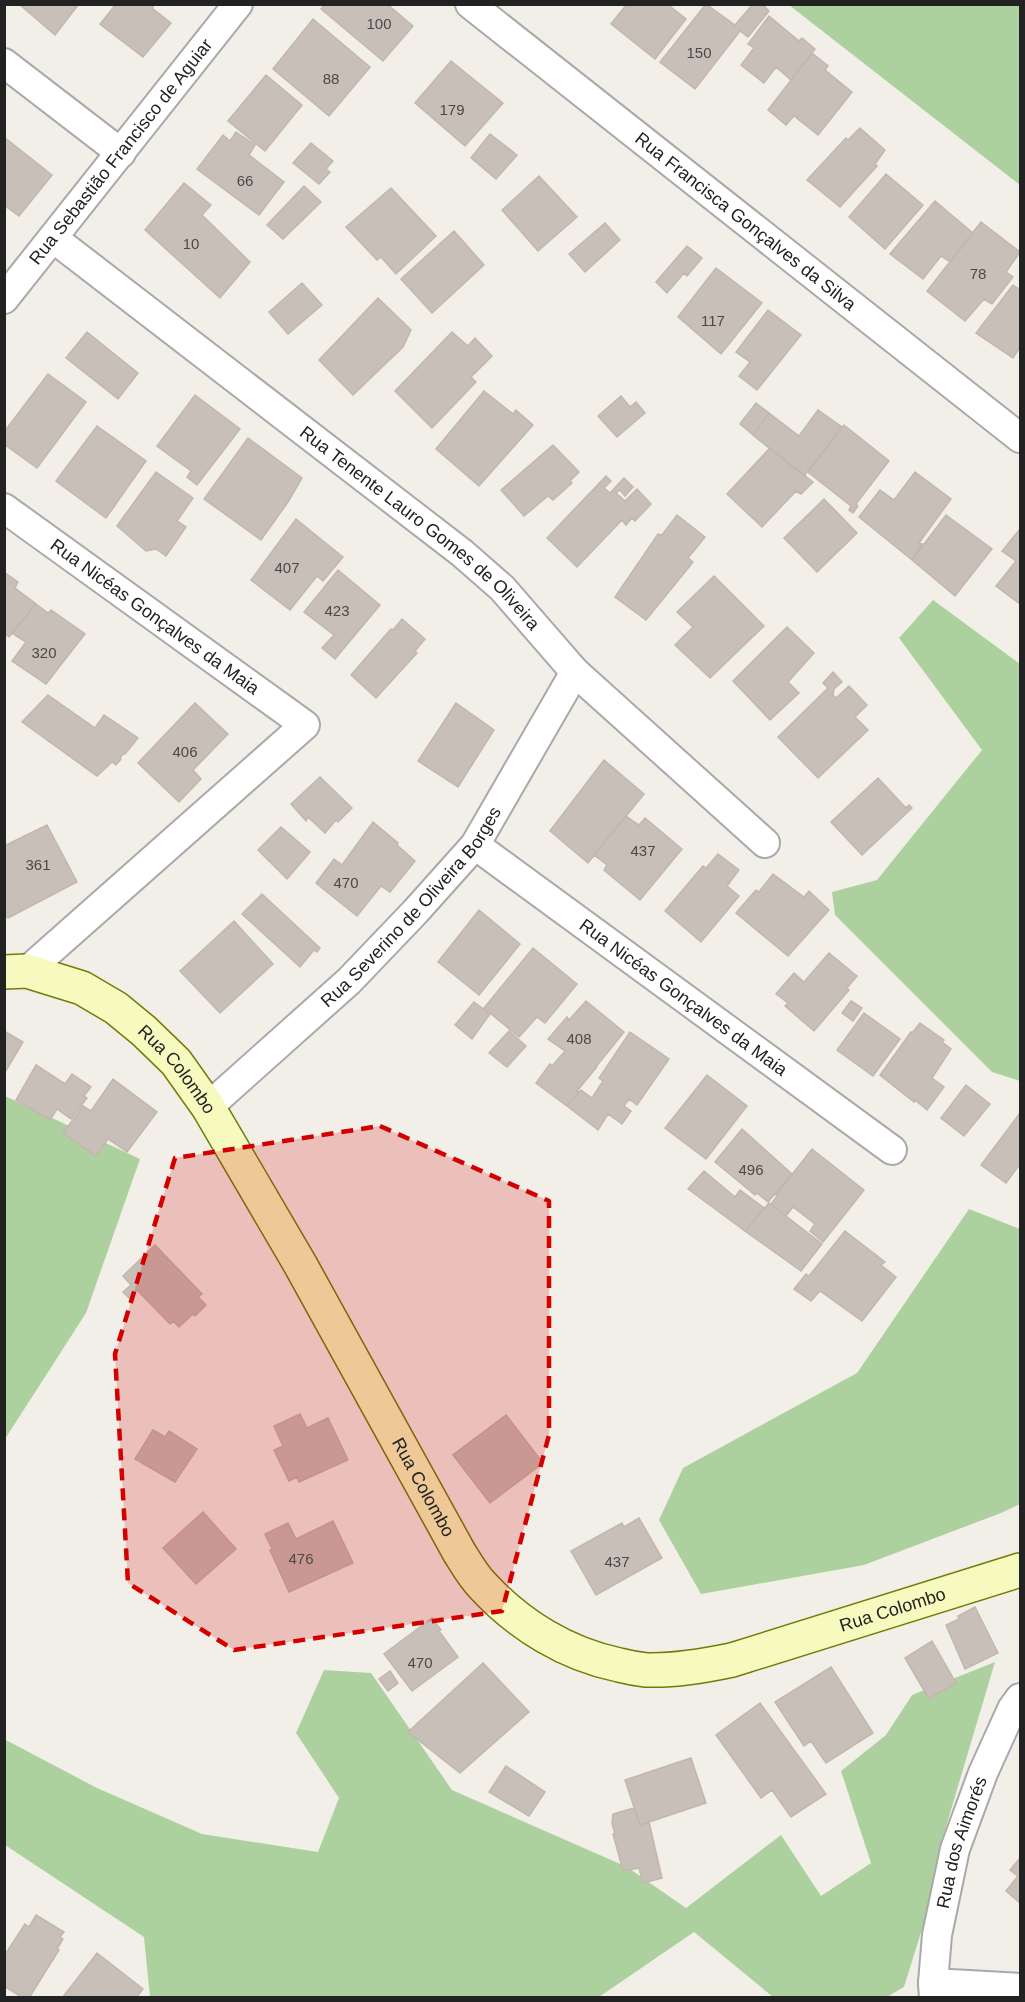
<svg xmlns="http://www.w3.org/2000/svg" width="1025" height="2002" font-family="Arial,sans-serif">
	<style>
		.forest { fill: #add19e }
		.building { fill: #c7bfb8; stroke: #c4b6ab; stroke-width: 1.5 }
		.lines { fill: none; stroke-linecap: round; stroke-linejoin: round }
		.street-casing { stroke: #a9a9a9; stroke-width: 32 }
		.secondary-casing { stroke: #707d05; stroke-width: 36 }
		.street { stroke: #fff; stroke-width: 28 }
		.secondary { stroke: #f7fabf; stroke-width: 33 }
		.marked { fill: #d40000; fill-opacity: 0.2; stroke: #d40000; stroke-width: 4.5; stroke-dasharray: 12 8; stroke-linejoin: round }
		.labels { text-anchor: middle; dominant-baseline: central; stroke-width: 5; stroke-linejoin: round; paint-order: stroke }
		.number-label { font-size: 15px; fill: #4b4948 }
		.street-label { font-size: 18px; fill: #222; stroke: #fff }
	</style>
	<rect width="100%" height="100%" fill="#f2efe9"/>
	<path class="forest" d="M789,5H1020V185Z
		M933,600L1020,664V1081L992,1072L835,915L832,892L877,880L982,750L899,638Z
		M5,1096L140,1159L86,1313L5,1439Z
		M969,1209L1020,1229V1504L1001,1513L864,1565L701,1594L659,1520L683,1468L857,1373Z
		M995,1662L942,1840L932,1897L904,1987L887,1997H773L694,1932L599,1997H150L144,1937L5,1845L4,1739L97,1788L202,1834L318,1852L339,1798L296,1733L324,1670L371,1673L452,1790L627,1867L686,1908L781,1835L821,1896L871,1863L841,1771L886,1735L912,1695Z"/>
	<path class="building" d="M19,4H79L55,35Z
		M116,4H155L152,8L171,23L143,57L100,24Z
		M325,4H387L413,26L383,61L321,9Z
		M627,4H667L686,19L655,59L611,24Z
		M706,4L735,25L753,4H762L769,11L748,37L740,31L695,89L660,62Z
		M769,16L799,41L802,38L815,49L791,80L776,67L764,83L741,65L754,48L748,44Z
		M313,19L370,67L329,116L273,69Z
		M812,53L828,66L825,70L852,92L818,135L794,116L786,125L768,110Z
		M451,61L503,103L465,146L415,103Z
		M266,75L302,105L265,151L228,121Z
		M860,128L885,150L875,164L877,166L840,207L807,180L846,138L848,140Z
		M236,132L255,145L249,155L284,182L259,215L197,169L223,135L230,141Z
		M490,134L517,155L496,179L471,158Z
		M4,137L52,175L19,216L4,205Z
		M311,143L333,161L326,169L330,172L319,184L293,163Z
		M886,174L923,205L885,249L849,217Z
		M539,176L577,217L538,251L502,210Z
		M184,183L211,205L202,215L250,262L220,298L145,230Z
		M304,186L321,202L283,239L267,225Z
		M391,188L436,236L396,274L381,257L377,260L346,227Z
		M935,201L973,233L950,262L941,256L923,279L890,254Z
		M981,222L1020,252L1006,272L1013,277L992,304L984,299L965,321L927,291Z
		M605,223L620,240L585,272L569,254Z
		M454,231L484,265L432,313L401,279Z
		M687,246L702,258L687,276L684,273L667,293L656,282Z
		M716,268L762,303L721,354L678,317Z
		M302,283L322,305L288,334L269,312Z
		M1013,285L1020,290V347L1013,358L976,333Z
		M378,298L411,330L403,347L353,395L319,360Z
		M768,310L801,335L757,390L739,376L750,362L736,352Z
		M87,332L138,373L118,399L66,358Z
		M452,332L468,346L475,338L492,356L471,377L476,382L432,428L395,391Z
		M48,374L86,402L37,468L4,444V432Z
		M484,391L513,414L516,410L533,425L479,486L436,449Z
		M195,395L240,429L197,485L187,477L191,471L157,446Z
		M621,396L630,407L636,402L645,413L617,437L598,416Z
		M756,403L769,413L753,435L740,424Z
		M818,410L842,427L804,476L753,435L769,413L799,436Z
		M844,425L889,461L856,504L858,506L853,513L849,510L851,506L808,472Z
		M97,426L146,461L106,518L56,481Z
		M248,438L302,478L288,502L261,540L204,499Z
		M553,445L579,472L570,481L572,483L553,500L548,496L524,516L501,490Z
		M770,448L813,482L801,494L796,491L762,527L727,494Z
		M156,472L193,498L177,521L186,527L166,556L156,549L146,551L117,526Z
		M915,472L951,499L919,543L922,544L912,560L859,517L880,490L894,500Z
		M606,476L611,481L604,488L610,493L624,478L633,487L625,496L620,490L616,493L625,501L637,489L651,504L635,521L632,518L626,525L622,520L577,567L547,538Z
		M824,499L857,533L817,572L784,538Z
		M677,515L705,537L688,558L693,562L646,620L615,597L658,534L662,535Z
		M946,515L992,549L955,596L912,560Z
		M296,519L343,557L323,581L317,576L290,610L251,580Z
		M1020,529V604L996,586L1016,561L1002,551Z
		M338,570L380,605L335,659L322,648L334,635L304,612Z
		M4,572L18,582L15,588L36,604L9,637L4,633Z
		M714,576L764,626L710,678L675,645L693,627L677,612Z
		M36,604L48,613L51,610L85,634L46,684L12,661L26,642L12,633Z
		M402,619L425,639L415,651L417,653L376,698L351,675L391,629L393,630Z
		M787,627L814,653L788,682L799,693L770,720L733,681Z
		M833,672L842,682L834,689L833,695L836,698L849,686L867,705L855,717L868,730L818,778L778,737L828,688L823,683Z
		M48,695L95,728L104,715L138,738L125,754H123L120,758L121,759L116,765L112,762L97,776L22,722Z
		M195,703L228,734L193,770L201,779L179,802L138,763Z
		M456,703L494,730L458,787L418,761Z
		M604,760L644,794L588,863L550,831Z
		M320,777L352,808L338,822L336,820L325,833L308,817L306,821L291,804Z
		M878,778L906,808L909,805L912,808L862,855L831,822Z
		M626,816L639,825L645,818L682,849L640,900L604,870L607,865L594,855Z
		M373,822L398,843L397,845L415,861L390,892L381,886L357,916L316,883L334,859L342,865Z
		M47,825L77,882L8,918L4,912V846Z
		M281,827L310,852L287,879L258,850Z
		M718,854L739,870L727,886L739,896L701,942L665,911L703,866L706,868Z
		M773,874L804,897L809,891L829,910L788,956L736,913L756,890L759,892Z
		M262,894L320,948L317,952L314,950L300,967L242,914Z
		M479,910L520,944L479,995L438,962Z
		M234,921L273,964L220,1013L180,971Z
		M533,948L577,984L545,1023L537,1017L519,1037L484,1008Z
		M829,953L857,976L847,988L849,990L814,1031L785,1006L788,1003L776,994L794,973L804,982Z
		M586,1001L624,1032L595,1068H596L577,1091L579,1093L567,1106L536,1083L550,1064L552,1066L565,1051L548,1039L567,1017L569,1020Z
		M851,1001L862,1008L853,1021L842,1013Z
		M474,1002L490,1014L472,1039L455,1025Z
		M864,1013L900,1039L873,1076L837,1050Z
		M920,1023L944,1040L942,1042L951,1049L932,1078L944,1087L927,1110L915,1100L914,1102L880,1075L911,1032L912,1033Z
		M4,1031L23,1042L4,1074Z
		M509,1031L526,1046L507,1067L489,1053Z
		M630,1032L669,1059L637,1105L629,1099L624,1106L631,1111L622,1124L608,1114L598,1130L567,1106L581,1090L592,1098L603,1081L599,1078Z
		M36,1065L65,1084L72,1074L91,1087L84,1096L87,1098L71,1119L57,1109L50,1120L16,1100Z
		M707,1075L747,1106L706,1159L665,1128Z
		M113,1079L157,1112L127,1152L108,1139L96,1156L63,1133L83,1106L91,1111Z
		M966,1085L990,1104L964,1136L941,1118Z
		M1020,1113V1164L1006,1183L981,1165Z
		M742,1129L792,1174L768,1202L757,1193L755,1195L715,1162Z
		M812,1149L864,1190L823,1242L810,1231L815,1224L793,1207L786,1216L771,1204L777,1196L776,1195Z
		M704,1171L735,1197L740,1190L764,1208L745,1231L688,1189Z
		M769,1203L822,1244L801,1271L745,1231Z
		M845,1231L885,1262L881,1265L896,1277L862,1321L820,1291L811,1301L794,1289L806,1274L809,1276Z
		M155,1245L202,1294L198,1297L206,1305L195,1316L193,1314L179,1327L173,1321L170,1324L137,1290L129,1298L123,1292L131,1285L123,1276Z
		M300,1414L307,1428L328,1418L348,1460L299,1482L297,1477L289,1481L274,1450L283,1446L274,1426Z
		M506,1415L543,1463L490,1503L453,1455Z
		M153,1430L165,1437L169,1431L197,1449L175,1482L135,1459Z
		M203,1512L236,1549L196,1584L163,1548Z
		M639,1518L662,1558L596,1595L571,1551L622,1523L624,1527Z
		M333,1521L353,1563L289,1592L270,1550L272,1549L265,1534L288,1523L296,1539Z
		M975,1607L998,1653L965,1669L946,1625L959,1619L958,1616Z
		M432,1618L441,1630L439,1631L458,1657L412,1691L384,1654Z
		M932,1641L956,1683L929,1699L905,1658Z
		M483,1663L529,1712L460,1773L408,1732Z
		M831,1667L873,1733L826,1763L811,1741L804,1746L775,1702Z
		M390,1671L398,1683L388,1691L379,1679Z
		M760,1703L826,1794L791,1817L772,1790L761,1798L716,1735Z
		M691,1758L706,1803L640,1825L625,1780Z
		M506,1766L545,1792L529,1816L489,1792Z
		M634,1808L640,1825L649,1822L662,1878L643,1883L639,1868L623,1871L613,1834H615L612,1823L613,1814Z
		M1020,1858V1903L1006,1891L1018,1876L1010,1870Z
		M36,1915L64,1932L60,1937L63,1939L57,1949L59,1950L29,1998H23L4,1986V1956L25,1924L29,1927Z
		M97,1953L143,1989L136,1998H62Z"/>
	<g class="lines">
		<defs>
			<g id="street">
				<path id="s1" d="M470,4L1020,438"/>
				<path d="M4,63L121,153"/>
				<path id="s2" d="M53,238L462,553L502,588L575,672L765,843"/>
				<path id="s3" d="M4,299L238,4"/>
				<path id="s4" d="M4,508L305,725L27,971"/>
				<path id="s5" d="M475,845L892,1150"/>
				<path id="s6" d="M208,1107L349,981L415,912L475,845L575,672"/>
				<path d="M933,1983L1020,1988"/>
				<path id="s7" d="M934,1998L933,1983L937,1935L955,1849L983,1773L1012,1709L1020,1698"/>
			</g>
			<g id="secondary">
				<path id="s8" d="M4,972L27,971L82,988L116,1008L144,1031L176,1062L208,1107L300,1264L459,1552C466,1563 473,1576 483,1586C519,1625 566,1654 619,1665C627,1667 637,1669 646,1670C675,1671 703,1666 732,1660L1020,1570"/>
			</g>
		</defs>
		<use href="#street" class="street-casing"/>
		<use href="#secondary" class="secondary-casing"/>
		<use href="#street" class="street"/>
		<use href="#secondary" class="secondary"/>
	</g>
	<path class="marked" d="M380,1126L549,1201V1435L502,1611L234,1650L128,1583L115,1354L175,1158Z"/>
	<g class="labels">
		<g class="number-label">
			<text x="379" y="23">100</text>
			<text x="699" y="52">150</text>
			<text x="331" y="78">88</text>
			<text x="452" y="109">179</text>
			<text x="245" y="180">66</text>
			<text x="191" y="243">10</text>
			<text x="978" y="273">78</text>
			<text x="713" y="320">117</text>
			<text x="287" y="567">407</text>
			<text x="337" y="610">423</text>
			<text x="44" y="652">320</text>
			<text x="185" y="751">406</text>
			<text x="643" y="850">437</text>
			<text x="38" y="864">361</text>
			<text x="346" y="882">470</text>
			<text x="579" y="1038">408</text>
			<text x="751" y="1169">496</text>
			<text x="301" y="1558">476</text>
			<text x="617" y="1561">437</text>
			<text x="420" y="1662">470</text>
		</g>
		<g class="street-label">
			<text stroke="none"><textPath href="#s3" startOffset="188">Rua Sebastião Francisco de Aguiar</textPath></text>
			<text stroke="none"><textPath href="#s1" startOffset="351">Rua Francisca Gonçalves da Silva</textPath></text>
			<text stroke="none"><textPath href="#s2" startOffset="468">Rua Tenente Lauro Gomes de Oliveira</textPath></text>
			<text stroke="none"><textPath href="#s4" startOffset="186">Rua Nicéas Gonçalves da Maia</textPath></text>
			<text stroke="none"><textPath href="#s6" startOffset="286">Rua Severino de Oliveira Borges</textPath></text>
			<text stroke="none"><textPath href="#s5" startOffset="258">Rua Nicéas Gonçalves da Maia</textPath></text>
			<text stroke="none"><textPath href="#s8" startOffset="207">Rua Colombo</textPath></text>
			<text stroke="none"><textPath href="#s8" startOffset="693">Rua Colombo</textPath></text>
			<text stroke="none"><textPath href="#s8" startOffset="1251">Rua Colombo</textPath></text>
			<text stroke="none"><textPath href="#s7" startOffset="159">Rua dos Aimorés</textPath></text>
		</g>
	</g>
	<rect width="1025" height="2002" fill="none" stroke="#222222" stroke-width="12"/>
</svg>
